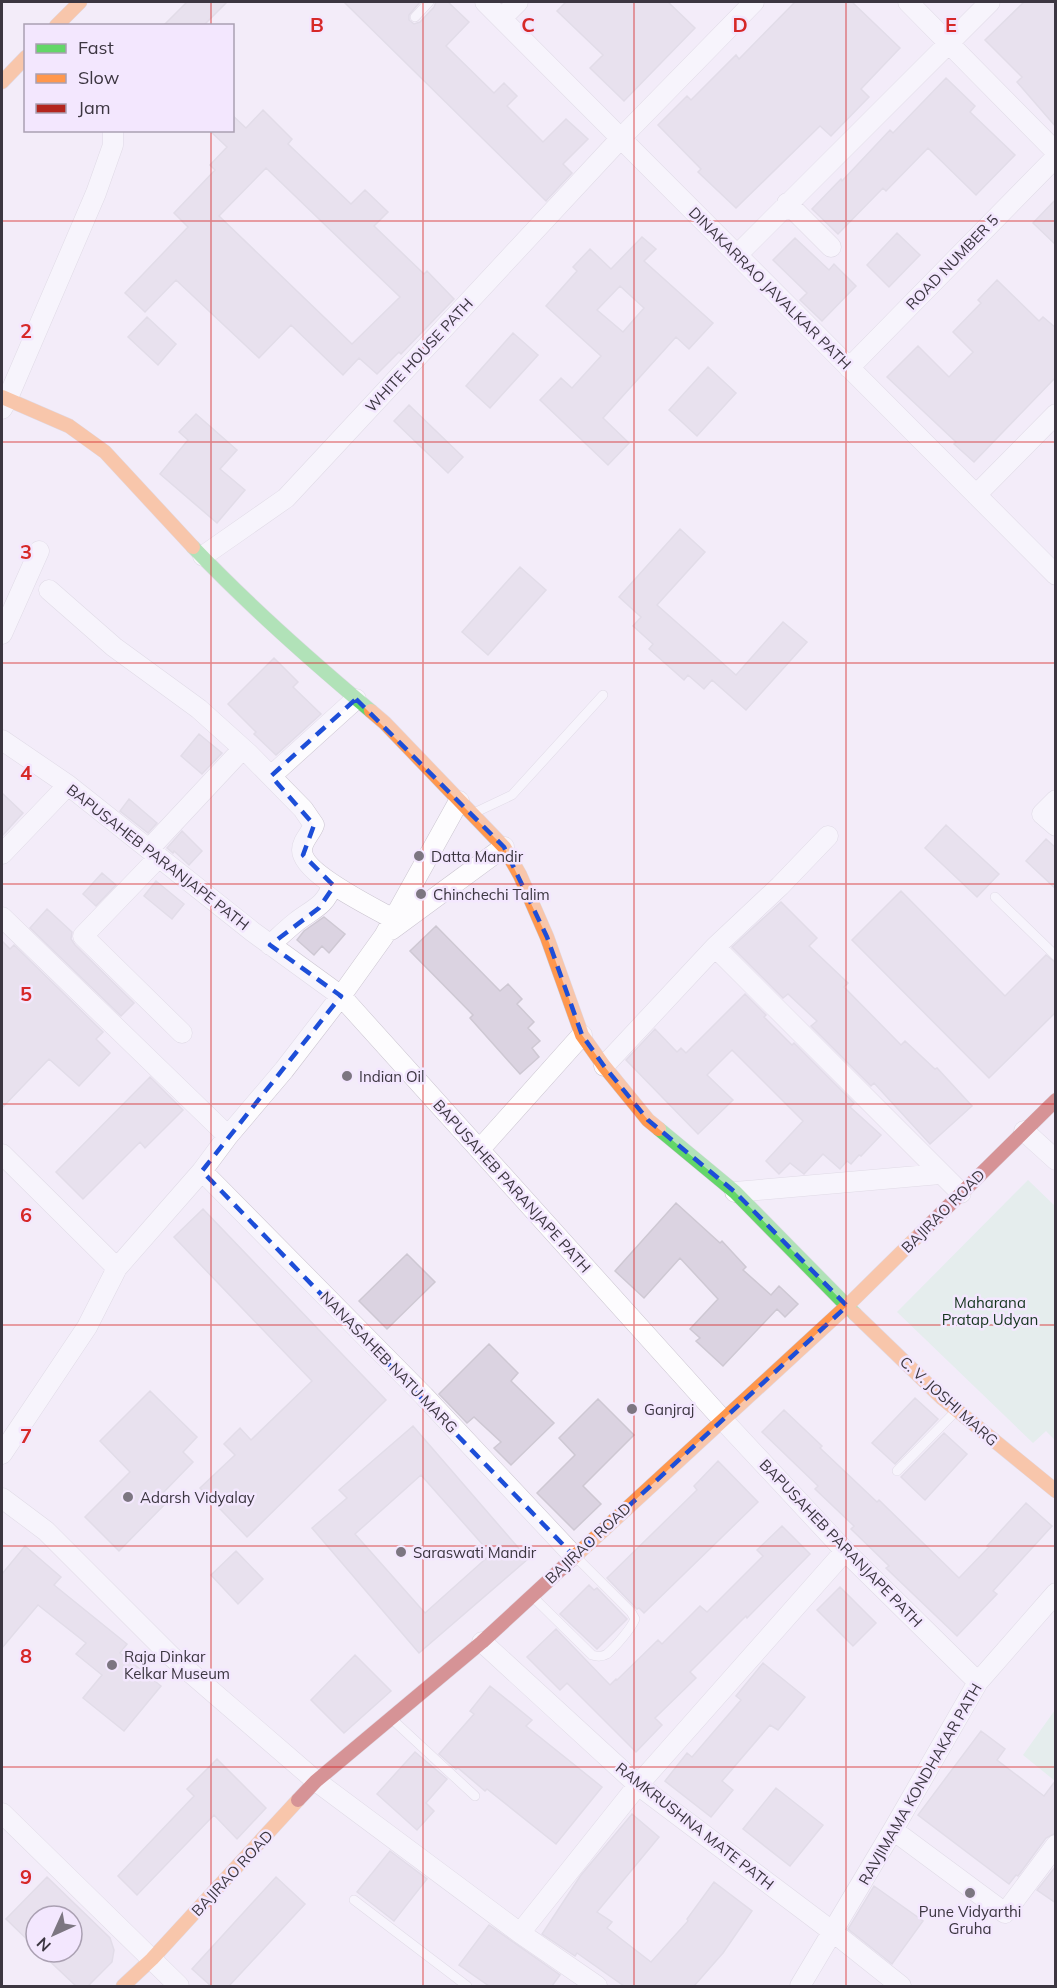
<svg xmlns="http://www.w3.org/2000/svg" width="1057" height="1988" font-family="Mulish,sans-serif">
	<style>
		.green { fill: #d4eddd }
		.building { fill: #dbd3e1; stroke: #cec8d3; stroke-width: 1.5; fill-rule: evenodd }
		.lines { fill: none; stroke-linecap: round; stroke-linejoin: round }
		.lane-casing { stroke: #cac4cf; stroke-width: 10 }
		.street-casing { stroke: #cac4cf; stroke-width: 21 }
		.fast-casing { stroke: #cac4cf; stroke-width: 15 }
		.slow-casing { stroke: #cac4cf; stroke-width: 15 }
		.jam-casing { stroke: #cac4cf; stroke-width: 15 }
		.lane { stroke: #fdfcfe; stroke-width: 9 }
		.street { stroke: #fdfcfe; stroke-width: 20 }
		.fast { stroke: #63d668; stroke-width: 14 }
		.slow { stroke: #ff974d; stroke-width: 14 }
		.jam { stroke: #b3261e; stroke-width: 14 }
		.marked { fill: none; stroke: #1d4ed8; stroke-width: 4.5; stroke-dasharray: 12 8; stroke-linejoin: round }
		.grid { fill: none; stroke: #d62828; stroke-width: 1.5; stroke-opacity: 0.55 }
		.poi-dot { fill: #7c7681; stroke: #f3e7fe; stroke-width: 2 }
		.labels { text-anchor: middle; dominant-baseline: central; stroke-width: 5; stroke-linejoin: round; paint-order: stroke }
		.street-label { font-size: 15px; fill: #3c3641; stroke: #f3e7fe }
		.poi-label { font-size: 15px; fill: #3c3641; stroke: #f3e7fe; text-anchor: start }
		.park-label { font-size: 15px; fill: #15351e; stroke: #f3e7fe }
		.grid-label { font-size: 20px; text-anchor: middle; font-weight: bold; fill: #d62828; stroke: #f3e7fe; stroke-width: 5; stroke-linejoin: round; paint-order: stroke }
	</style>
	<rect width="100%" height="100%" fill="#f3ecf9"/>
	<path class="green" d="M1028,1180L1056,1207L1055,1440L1046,1431L1033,1443L897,1312Z
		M1055,1710V1781L1023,1755Z"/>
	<path class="building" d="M187,2H227L203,26H163Z
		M344,2H420L409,15V20L414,24L420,22L434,7L436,2H448L469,22L446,46L494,93L504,83L517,96L507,106L543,142L566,119L588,139L563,164L572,173L546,201Z
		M566,2H668L695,28L624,101L590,68L603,55L557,11Z
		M795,2H852L900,48L861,89L869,97L831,136L820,126L736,208L698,172L701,169L658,125L687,96L691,100L736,55L739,59Z
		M1024,2H1056V127L1017,82L1022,77L985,40Z
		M946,78L975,106L970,112L1015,155L976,195L928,148L886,191L883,188L838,234L812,209L841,179L842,181L890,130L893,133Z
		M263,110L292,139L288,144L351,204L365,190L388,212L374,226L424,274L427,271L454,299L401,354L399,352L377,374L359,358L343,375L291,325L259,358L176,280L145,312L125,293L188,227L174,213L215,170L210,165L227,147L209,130H232V115L246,128ZM266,168L400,297L352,344L219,216Z
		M1056,199V245L1033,223Z
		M897,233L920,255L889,287L867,265Z
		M642,237L656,249L644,261L713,323L689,349L676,337L603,418L629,443L608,465L540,400L561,378L572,388L601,356L546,306L577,271L573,267L590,249L611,269ZM620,286L644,308L623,332L597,310Z
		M795,238L829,270L834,264L856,286L822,321L800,300L807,293L773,260Z
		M997,280L1039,321L1043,317L1056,328V377L974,462L954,444L956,442L887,377L918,346L949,377L973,352L953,332L981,303L978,300Z
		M147,317L176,344L158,365L128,337Z
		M513,333L538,355L490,408L466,386Z
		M708,367L736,393L697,436L669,410Z
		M409,405L463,457L448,473L394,421Z
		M196,414L237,450L220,469L245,490L217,523L160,474L188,440L179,432Z
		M680,529L705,552L657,605L736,675L783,622L807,642L746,710L712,680L704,689L688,675L684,680L649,649L653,644L633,626L641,617L619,597Z
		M520,567L546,590L488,655L462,632Z
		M274,658L298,682L293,687L321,714L276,755L254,734L256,732L228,704Z
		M199,734L222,753L202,774L181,756Z
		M2,793L23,813L2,836Z
		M129,799L157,823L148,833L120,811Z
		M946,825L999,874L977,897L925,848Z
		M182,831L202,851L189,865L174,851L173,853L167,848Z
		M1046,839L1056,848V889L1026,861Z
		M102,873L116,885L96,906L83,894Z
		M156,881L184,904L172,919L144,896Z
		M901,891L1005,996L1046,955L1056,963V1012L989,1078L852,940Z
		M781,902L817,938L809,946L848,983L844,987L901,1045L905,1041L935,1069L937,1068L972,1106L930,1144L874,1083L871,1086L811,1026L817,1021L788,994L783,998L732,947Z
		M47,909L72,932L71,939L75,945L134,1003L121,1016L30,928Z
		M324,917L345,934L329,953L322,946L314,955L297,940L304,931Z
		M436,926L500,991L508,984L522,999L517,1004L534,1022L528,1028L540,1041L532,1048L539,1057L520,1074L470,1018L473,1015L410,951Z
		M2,941L10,949L14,945L103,1032L96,1039L110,1053L79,1086L49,1059L2,1108Z
		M745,994L766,1015L764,1017L792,1045L794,1043L854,1103L850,1107L881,1135L861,1156L859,1155L851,1164L847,1161L840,1169L823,1154L804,1174L790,1163L779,1174L766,1161L803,1121L732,1050L707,1075L733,1100L698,1134L626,1060L655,1029L677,1052L681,1048L686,1053Z
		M150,1077L183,1110L145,1148L140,1142L83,1199L56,1172Z
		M676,1203L720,1243L722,1241L746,1267L743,1270L771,1295L779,1286L798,1304L785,1317L777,1309L723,1366L696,1341L700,1338L690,1329L718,1299L680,1258L644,1298L615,1271Z
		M203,1209L386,1400L247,1537L200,1488L235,1455L224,1444L240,1428L251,1440L312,1381L174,1237Z
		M407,1254L435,1282L387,1329L359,1301Z
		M489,1344L518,1373L511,1381L554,1423L511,1465L494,1448L501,1442L474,1417L467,1423L439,1394Z
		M150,1391L197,1437L183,1452L193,1462L161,1495L168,1501L119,1551L85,1517L130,1472L100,1441Z
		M915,1398L938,1419L895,1464L872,1443Z
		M598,1399L634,1435L583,1486L601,1504L574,1530L537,1493L575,1455L559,1438Z
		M784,1410L822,1446L820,1448L877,1502L879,1500L959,1578L989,1547L987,1546L1026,1503L1052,1526L993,1591L997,1594L957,1636L886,1568L889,1566L851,1529L854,1526L815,1489L818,1486L762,1432Z
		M413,1426L528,1559L419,1653L312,1528L347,1498L339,1490ZM421,1475L491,1554L425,1613L355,1534Z
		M944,1433L967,1454L925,1500L901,1477Z
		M718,1461L758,1502L644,1613L639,1608L637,1609L607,1578L697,1490L694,1486Z
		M782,1526L810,1554L747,1618L746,1616L690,1672L696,1678L655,1718L662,1725L636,1752L567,1683L560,1690L527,1657L556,1629L610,1685L616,1679L617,1680L658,1640L662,1644L700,1606L707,1612L763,1556L757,1550Z
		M25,1546L61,1577L54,1585L127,1644L120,1653L161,1686L124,1731L83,1698L102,1675L76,1654L86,1643L38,1605L2,1648V1574Z
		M236,1551L263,1579L238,1604L211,1575Z
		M589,1585L594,1590L597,1588L627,1619L597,1649L560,1614Z
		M840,1587L876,1623L853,1646L817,1610Z
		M355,1655L391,1691L344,1733L311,1700Z
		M763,1663L805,1697L778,1730L770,1725L722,1781L733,1790L711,1817L665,1781L687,1753L692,1757L741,1700L736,1696Z
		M490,1686L532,1720L526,1726L602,1787L556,1844L487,1789L485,1791L458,1768L456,1769L439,1754L474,1714L470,1711Z
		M981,1731L1005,1749L997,1760L1044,1796L1056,1780V1833L1046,1838L1018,1876L1016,1875L1009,1884L918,1815Z
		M415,1752L447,1779L426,1803L434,1811L417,1830L377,1794Z
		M217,1759L266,1808L237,1839L214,1815L137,1895L118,1876L194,1796L187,1789Z
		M776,1788L823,1825L790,1866L743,1829Z
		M632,1814L659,1837L597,1912L612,1922L607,1928L651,1962L688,1921L687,1919L714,1882L752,1911L723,1953L694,1986H624L577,1953L575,1956L542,1934L581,1875Z
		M390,1851L427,1879L394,1921L357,1892Z
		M1056,1866V1903L1037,1890Z
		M47,1877L110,1938L114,1950L112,1962L88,1986H76L40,1952H72V1916H36V1948L6,1919Z
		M276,1877L305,1904L229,1986H211L192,1969Z
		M874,1886L923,1921L892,1964L848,1929Z
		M489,1925L560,1975L552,1986H489L459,1965Z"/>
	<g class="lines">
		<defs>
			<path id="lane" d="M415,17L429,2
				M474,813L512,795L603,695
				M995,897L1056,956
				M897,1471L955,1412
				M535,1599L592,1655C598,1657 602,1657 607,1654C615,1647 631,1629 635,1619L631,1612L578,1559
				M395,1722L475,1796
				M354,1900L467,1986"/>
			<path id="street" d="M485,2L1056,575
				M908,2L1056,152
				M502,18L518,2
				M787,203L831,247
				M737,255L990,2
				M849,368L1056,157
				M2,409L7,400L96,193L113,145V130
				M976,495L1056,414
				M203,556L286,498L621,138L754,2
				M49,590L114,647L199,709L249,754L303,809L314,825C311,833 302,841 302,850C302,874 373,907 393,919
				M2,634L39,551
				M2,740L68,785L253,932L341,996L722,1419L845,1551L978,1682
				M271,776L356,699
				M1056,800L1042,814L1056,826
				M149,849L235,757
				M2,854L68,785
				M159,857L83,936L182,1033
				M2,917L228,1136
				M391,930L504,847
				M270,945C279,937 287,929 296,922C311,910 326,906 332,885
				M715,947L961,1193
				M604,1066L715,947L780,886L828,836
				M1024,1131L1056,1160
				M480,1149L582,1035
				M2,1154L117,1268
				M202,1171L424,1396L574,1556
				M735,1192L940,1174
				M2,1454L87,1327L117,1268L202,1171L228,1136L284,1070L341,996L384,936L459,801
				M2,1498L46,1531L171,1656L316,1781L520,1933L597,1986
				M482,1642L638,1785L833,1932L901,1986
				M2,1813L179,1986
				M893,1830L1005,1913L1056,1845
				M520,1933L638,1785L845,1551
				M800,1986L893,1830L978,1682L1056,1593"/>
			<path id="fast" d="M193,547C249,606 309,659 371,711
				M659,1129L735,1192L855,1314"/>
			<path id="slow" d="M56,26L80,2
				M2,82L26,57
				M2,397L69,426L105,452L193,547
				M371,711L385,723L504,847L520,875L547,937L582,1035L604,1066L648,1120L659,1129
				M855,1314L942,1398L1056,1491
				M572,1559L847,1306L920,1234
				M123,1986L152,1959L298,1800"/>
			<path id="jam" d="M920,1234L1056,1100
				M298,1800L316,1781L482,1642L572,1559"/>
		</defs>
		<use href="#lane" class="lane-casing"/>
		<use href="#street" class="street-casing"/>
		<use href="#fast" class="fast-casing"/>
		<use href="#slow" class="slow-casing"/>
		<use href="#jam" class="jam-casing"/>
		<use href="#lane" class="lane"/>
		<use href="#street" class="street"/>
		<use href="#fast" class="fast"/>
		<use href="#slow" class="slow"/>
		<use href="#jam" class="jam"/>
	</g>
	<path d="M0 0H1057V1988H0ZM356,699L504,847L547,937L582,1035L604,1066L648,1120L735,1192L847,1306L574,1556L202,1171L341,996L270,945L319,908L334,886L303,855L314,825L271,776Z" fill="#f3ecf9" fill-opacity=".55" fill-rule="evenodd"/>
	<path class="marked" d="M356,699L504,847L547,937L582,1035L604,1066L648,1120L735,1192L847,1306L574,1556L202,1171L341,996L270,945L319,908L334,886L303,855L314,825L271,776Z"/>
	<path class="grid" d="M211,2V26M423,2V1986M634,2V1986M846,2V1986M211,130V1986M2,221H1056M2,442H1056M2,663H1056M2,884H1056M2,1104H1056M2,1325H1056M2,1546H1056M2,1767H1056"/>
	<g class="poi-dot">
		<circle cx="419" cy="856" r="6"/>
		<circle cx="421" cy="894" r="6"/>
		<circle cx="347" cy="1076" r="6"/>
		<circle cx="632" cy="1409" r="6"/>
		<circle cx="128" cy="1497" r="6"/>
		<circle cx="401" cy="1552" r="6"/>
		<circle cx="112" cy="1665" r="6"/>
		<circle cx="970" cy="1893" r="6"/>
	</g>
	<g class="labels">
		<g class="street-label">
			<text transform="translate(952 262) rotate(-46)">ROAD NUMBER 5</text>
			<text transform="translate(770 288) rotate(45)">DINAKARRAO JAVALKAR PATH</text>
			<text transform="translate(419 355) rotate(-47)">WHITE HOUSE PATH</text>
			<text transform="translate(158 857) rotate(38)">BAPUSAHEB PARANJAPE PATH</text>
			<text transform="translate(512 1186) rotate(48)">BAPUSAHEB PARANJAPE PATH</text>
			<text transform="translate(943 1211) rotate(-45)">BAJIRAO ROAD</text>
			<text transform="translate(389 1362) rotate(46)">NANASAHEB NATU MARG</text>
			<text transform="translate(949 1401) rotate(42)">C. V. JOSHI MARG</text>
			<text transform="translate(588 1543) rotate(-43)">BAJIRAO ROAD</text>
			<text transform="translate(841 1543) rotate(46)">BAPUSAHEB PARANJAPE PATH</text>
			<text transform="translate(920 1784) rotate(-60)">RAVJIMAMA KONDHAKAR PATH</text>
			<text transform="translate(695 1826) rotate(38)">RAMKRUSHNA MATE PATH</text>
			<text transform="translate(232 1873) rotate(-47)">BAJIRAO ROAD</text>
		</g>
		<g class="poi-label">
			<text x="431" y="856">Datta Mandir</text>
			<text x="433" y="894">Chinchechi Talim</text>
			<text x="359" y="1076">Indian Oil</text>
			<text x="644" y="1409">Ganjraj</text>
			<text x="140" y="1497">Adarsh Vidyalay</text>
			<text x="413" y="1552">Saraswati Mandir</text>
			<text x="124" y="1656">Raja Dinkar<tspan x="124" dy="17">Kelkar Museum</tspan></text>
			<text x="970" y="1911" text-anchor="middle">Pune Vidyarthi<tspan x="970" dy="17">Gruha</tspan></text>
		</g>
		<g class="park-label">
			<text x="990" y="1302">Maharana<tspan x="990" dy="17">Pratap Udyan</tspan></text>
		</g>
	</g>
	<g class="grid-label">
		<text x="317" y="32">B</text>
		<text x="528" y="32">C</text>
		<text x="740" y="32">D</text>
		<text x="951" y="32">E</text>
		<text x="26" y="338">2</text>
		<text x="26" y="559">3</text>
		<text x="26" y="780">4</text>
		<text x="26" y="1001">5</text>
		<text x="26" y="1222">6</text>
		<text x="26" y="1443">7</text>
		<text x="26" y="1663">8</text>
		<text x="26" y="1884">9</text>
	</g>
	<rect width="1057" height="1988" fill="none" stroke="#3c3641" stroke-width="6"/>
	<rect x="24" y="24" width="210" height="108" fill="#f3e7fe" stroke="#aaa0b2" stroke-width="1.5"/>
	<rect x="36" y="44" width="30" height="9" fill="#63d668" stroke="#aaa0b2" stroke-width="1.5"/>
	<text x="78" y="54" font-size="18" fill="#3c3641">Fast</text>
	<rect x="36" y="74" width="30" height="9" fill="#ff974d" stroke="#aaa0b2" stroke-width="1.5"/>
	<text x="78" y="84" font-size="18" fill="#3c3641">Slow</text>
	<rect x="36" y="104" width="30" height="9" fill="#b3261e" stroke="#aaa0b2" stroke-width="1.5"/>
	<text x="78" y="114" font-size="18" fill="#3c3641">Jam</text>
	<g transform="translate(54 1934) rotate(225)"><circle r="28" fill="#f3e7fe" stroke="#aaa0b2" stroke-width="1.5"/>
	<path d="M0-4.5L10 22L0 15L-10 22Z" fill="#7c7681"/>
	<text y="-9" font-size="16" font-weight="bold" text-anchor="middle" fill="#3c3641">N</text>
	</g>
</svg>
